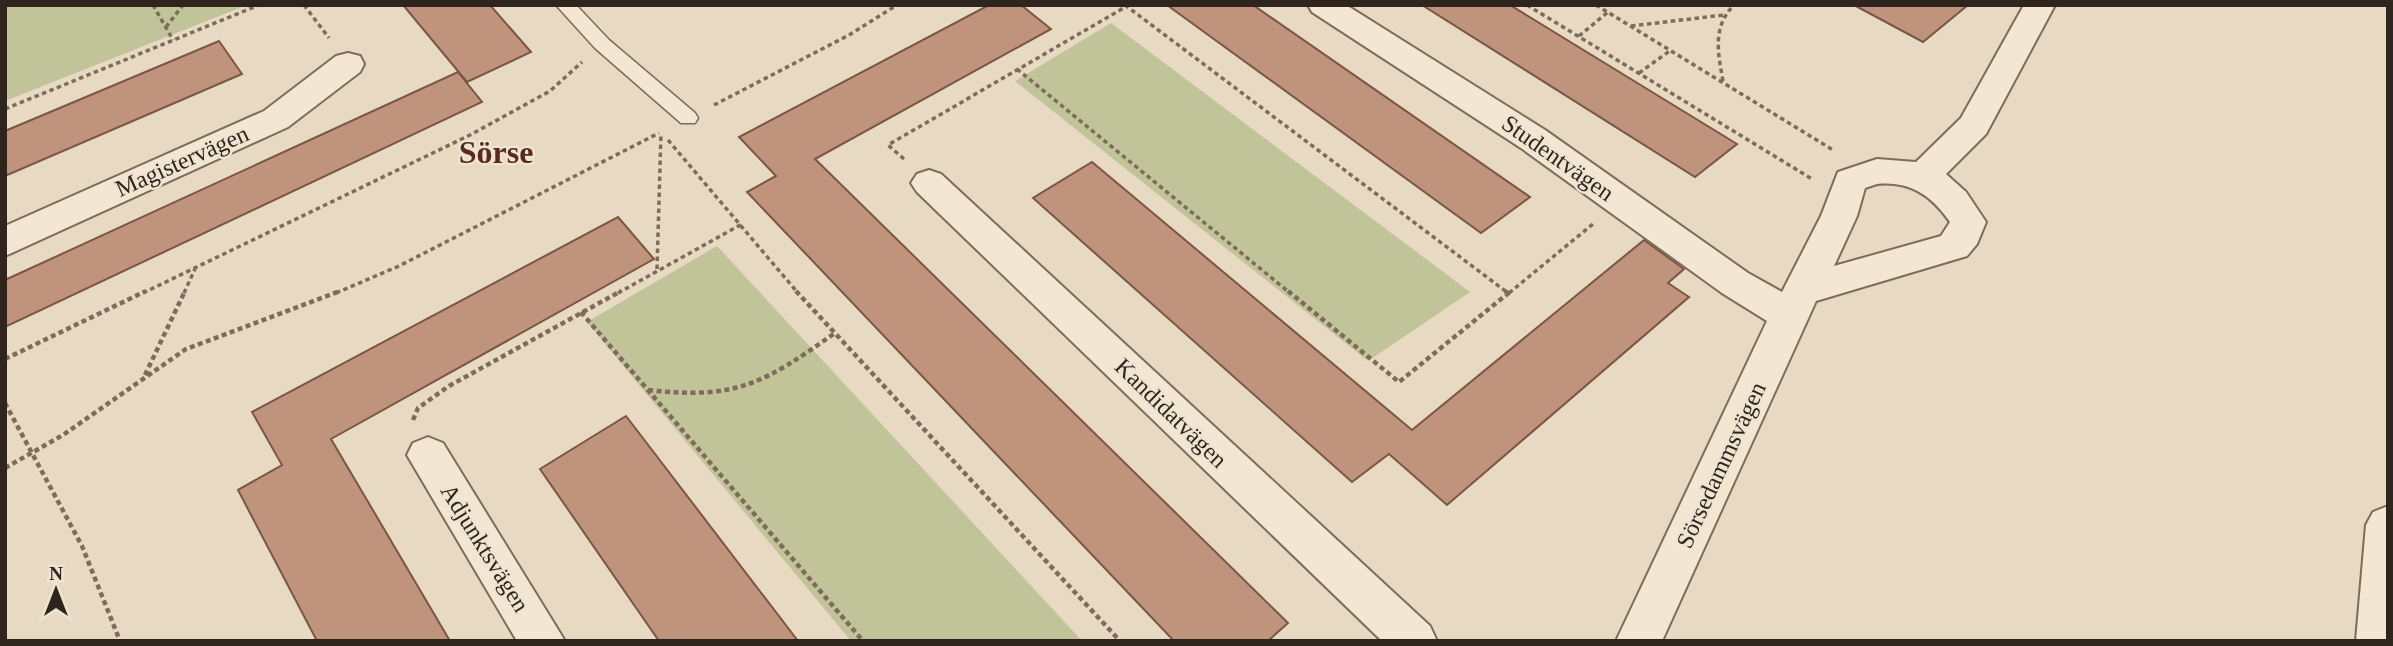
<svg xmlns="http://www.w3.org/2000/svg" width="2393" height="646" font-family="'Times New Roman',serif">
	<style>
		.green { fill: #c1c398 }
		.building { fill: #c0937d; stroke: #7a5645; stroke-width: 2 }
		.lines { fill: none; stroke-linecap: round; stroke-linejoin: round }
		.service-casing { stroke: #7e6b5c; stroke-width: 3 }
		.minor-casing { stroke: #7e6b5c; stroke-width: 4 }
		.tertiary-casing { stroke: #7e6b5c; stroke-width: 4 }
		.path-far1 { stroke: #7e6b5c; stroke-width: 3.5; stroke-dasharray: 4.5 3.5; stroke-linecap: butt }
		.path { stroke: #7e6b5c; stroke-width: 4.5; stroke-dasharray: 5 3.5; stroke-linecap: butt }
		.service { fill: #f3e7d4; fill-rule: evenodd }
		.minor { fill: #f3e7d4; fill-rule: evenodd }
		.tertiary { fill: #f3e7d4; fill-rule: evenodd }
		.labels { text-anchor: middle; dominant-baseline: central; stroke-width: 5; stroke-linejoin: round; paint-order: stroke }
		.street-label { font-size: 24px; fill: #30251e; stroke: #efe4d0 }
		.district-label { font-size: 32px; font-weight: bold; fill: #572a23; stroke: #efe4d0 }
	</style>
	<rect width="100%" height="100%" fill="#e7d9c2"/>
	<path class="green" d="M5,5H247L5,101Z
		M1111,23L1470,292L1368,361L1015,81Z
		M717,246L1082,641H851L587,322Z"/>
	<path class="building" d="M403,5H490L531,52L467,82Z
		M989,5H1021L1051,29L815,159L1288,623L1268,641H1174L747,192L776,176L739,137Z
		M1167,5H1253L1530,197L1481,233Z
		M1422,5H1510L1737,144L1695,177Z
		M1854,5H1968L1923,42Z
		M219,41L242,74L5,176V131Z
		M458,72L482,102L5,327V280Z
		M1092,162L1412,430L1644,240L1684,269L1668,283L1689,297L1447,505L1389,454L1352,482L1033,198Z
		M618,217L654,259L331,439L450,641H317L238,490L282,465L252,412Z
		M626,416L798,641H659L540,469Z"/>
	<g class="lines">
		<defs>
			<path id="service" d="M556,5H576L609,40L695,113L698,118L695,123H681L595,48Z"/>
			<path id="minor" d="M1308,5H1346L1545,130L1748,273L1782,292L1821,216L1838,172L1877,159L1916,162L1961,118L2024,5H2055L1986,134L1946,174L1966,192L1986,222L1977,244L1967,256L1816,301L1662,641H1616L1767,321L1722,293L1521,148L1312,12ZM1877,184C1910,181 1931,195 1950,222L1941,236L1834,266L1857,216L1865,188Z
				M348,53L360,56L364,64L360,72L288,127L5,256V226L264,111L336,56Z
				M929,170L941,174L1430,626L1437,641H1382L917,192L911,183L917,174Z
				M428,437L443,443L565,641H517L407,455L413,443Z"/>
			<path id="tertiary" d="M2388,506V641H2356L2366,525L2373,512Z"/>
		</defs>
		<use href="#service" class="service-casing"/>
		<use href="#minor" class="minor-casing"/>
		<use href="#tertiary" class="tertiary-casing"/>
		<path class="path-far1" d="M153,5L173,40
			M304,5L329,38
			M1125,5L1508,293
			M1527,5L1812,179
			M1596,5L1833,150
			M1631,26L1724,15
			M166,27L183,5
			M1579,36L1608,12
			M1017,69L1290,293
			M1639,73L1671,50
			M1723,81C1718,53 1712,27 1734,5
			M714,105L849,35L897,5
			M5,109L259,5
			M668,140L798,293
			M904,159L888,145L1127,6
			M657,269L661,133
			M143,293L470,135L550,91L582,62
			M184,293L195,269
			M336,293L399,266L659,133
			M618,293L742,224
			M1509,293L1593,224"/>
		<path class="path" d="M796,291L1120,641
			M1288,291L1399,382L1511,291
			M1505,291L1508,293
			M581,312L863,641
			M5,359L146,291
			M145,375L185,291
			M648,390C737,400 764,383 835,333
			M5,403L82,546L120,641
			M413,420L418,408L449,386L621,291
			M5,468L63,435L186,349L340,291"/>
		<use href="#service" class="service"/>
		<use href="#minor" class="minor"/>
		<use href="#tertiary" class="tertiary"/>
	</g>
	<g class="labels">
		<g class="street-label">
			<text transform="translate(1558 158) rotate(35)">Studentvägen</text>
			<text transform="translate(182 161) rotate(-24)">Magistervägen</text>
			<text transform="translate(1171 413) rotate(44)">Kandidatvägen</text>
			<text transform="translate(1721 465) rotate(-65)">Sörsedammsvägen</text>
			<text transform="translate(485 548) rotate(58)">Adjunktsvägen</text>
		</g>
		<g class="district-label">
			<text x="496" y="152">Sörse</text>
		</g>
	</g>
	<rect width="2393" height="646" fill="none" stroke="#30251e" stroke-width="14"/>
	<g transform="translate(56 590)" stroke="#efe4d0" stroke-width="5" paint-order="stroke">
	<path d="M0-5L12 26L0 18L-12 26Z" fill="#30251e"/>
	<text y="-10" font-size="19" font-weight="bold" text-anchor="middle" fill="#30251e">N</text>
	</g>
</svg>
